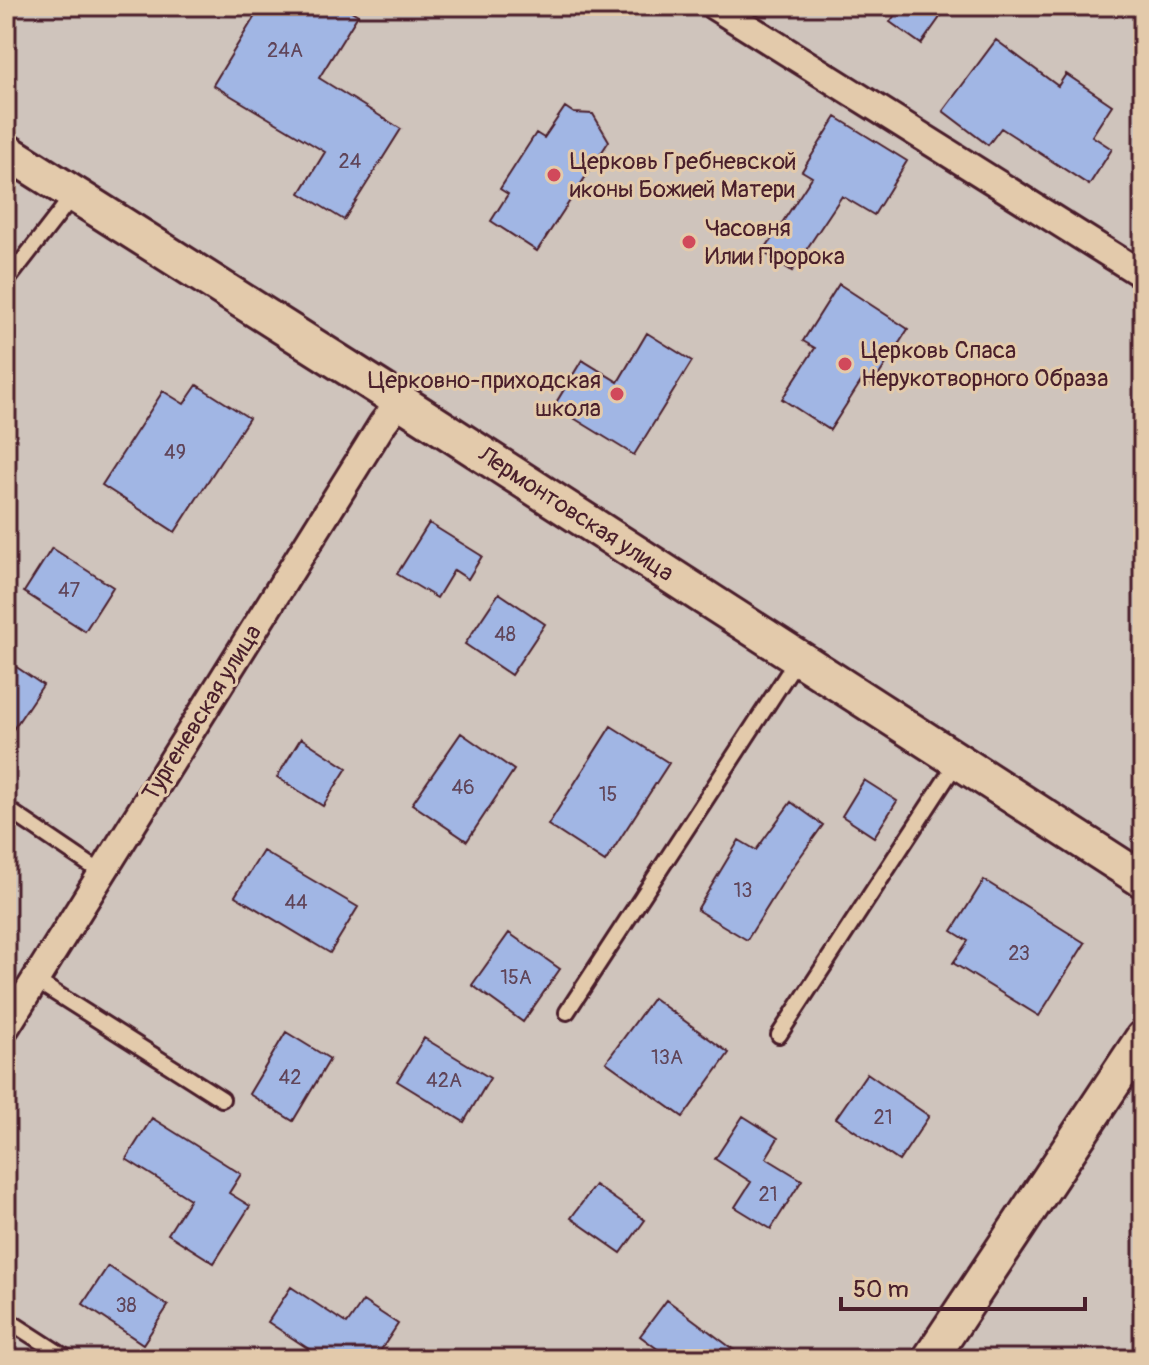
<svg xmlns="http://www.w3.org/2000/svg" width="1149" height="1365" font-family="Pangolin,sans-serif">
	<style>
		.building { fill: #a1b6e4; stroke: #4a1f2b; stroke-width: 2 }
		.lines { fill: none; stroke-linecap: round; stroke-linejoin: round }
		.service-casing { stroke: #4a1f2b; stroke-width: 20 }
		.minor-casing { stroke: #4a1f2b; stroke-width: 32 }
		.tertiary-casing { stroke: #4a1f2b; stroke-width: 40 }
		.service { stroke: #e3caab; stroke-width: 14 }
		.minor { stroke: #e3caab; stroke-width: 26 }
		.tertiary { stroke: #e3caab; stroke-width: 34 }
		.poi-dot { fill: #d1495b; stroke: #e3caab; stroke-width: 3 }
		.labels { text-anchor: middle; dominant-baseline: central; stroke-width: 6; stroke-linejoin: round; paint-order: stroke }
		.number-label { font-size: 20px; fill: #604559 }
		.poi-label { font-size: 24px; fill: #4a1f2b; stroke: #e3caab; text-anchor: start }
		.street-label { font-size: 24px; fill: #4a1f2b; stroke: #e3caab }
	</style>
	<rect width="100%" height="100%" fill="#cfc4bc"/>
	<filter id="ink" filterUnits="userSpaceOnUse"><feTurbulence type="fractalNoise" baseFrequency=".0125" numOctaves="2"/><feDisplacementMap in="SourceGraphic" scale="16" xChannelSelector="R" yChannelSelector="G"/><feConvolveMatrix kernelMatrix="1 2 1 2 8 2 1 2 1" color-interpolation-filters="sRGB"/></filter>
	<g filter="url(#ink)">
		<path class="building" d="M261,6H343L358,15L319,78L401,129L344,220L300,193L325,152L213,85Z
			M901,6H948L921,44L890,22Z
			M996,40L1058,86L1066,74L1112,105L1092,136L1112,149L1089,185L1001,128L988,145L943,111Z
			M565,107L574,113L593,114L609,141L537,251L491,221L508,194L500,189L536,133L544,138Z
			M836,117L907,161L874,215L842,196L792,271L763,252L812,177L802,171Z
			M839,284L908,329L872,386L862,380L830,430L782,399L815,348L803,341Z
			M647,333L692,361L634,455L554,406L582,360L618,382Z
			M197,385L249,418L175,532L102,485L163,391L184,404Z
			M429,523L482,556L468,579L454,570L437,598L397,574Z
			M52,548L113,587L85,631L24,592Z
			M499,593L545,624L511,675L465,644Z
			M6,660L43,685L6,740Z
			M611,726L669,763L605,862L548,825Z
			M461,733L514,770L467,841L412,804Z
			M301,738L347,768L323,806L277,777Z
			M864,780L897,801L874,837L842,816Z
			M791,802L823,825L790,871L747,940L697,910L739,840L756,850Z
			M263,851L358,907L330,953L235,896Z
			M984,880L1085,943L1039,1016L953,963L968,941L952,931Z
			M509,933L560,969L523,1022L472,985Z
			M653,998L729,1053L683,1117L606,1062Z
			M286,1032L330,1059L293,1121L249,1094Z
			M424,1038L490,1078L464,1122L397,1081Z
			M867,1073L929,1116L899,1161L836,1118Z
			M743,1116L778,1138L766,1158L802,1180L771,1229L735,1207L751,1182L715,1159Z
			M152,1118L241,1174L229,1193L250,1206L214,1263L168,1234L190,1199L126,1159Z
			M595,1185L645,1220L621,1253L571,1218Z
			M108,1266L168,1306L143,1344L83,1304Z
			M291,1287L347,1324L363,1301L398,1324L375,1359H324L268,1322Z
			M667,1300L746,1359H671L640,1336Z"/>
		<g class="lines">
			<defs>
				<path id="service" d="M6,282L74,194
					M6,808L102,873
					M35,980L222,1099
					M567,1012L798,658
					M779,1035L957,762
					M6,1319L68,1359"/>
				<path id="minor" d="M714,6L1143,275
					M6,1027L383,423L400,401"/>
				<path id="tertiary" d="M6,151L400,401L1143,880
					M930,1359L1143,1038"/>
			</defs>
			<use href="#service" class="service-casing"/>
			<use href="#minor" class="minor-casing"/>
			<use href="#tertiary" class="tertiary-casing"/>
			<use href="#service" class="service"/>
			<use href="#minor" class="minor"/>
			<use href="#tertiary" class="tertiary"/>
		</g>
	</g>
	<g class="poi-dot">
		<circle cx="554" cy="175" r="8"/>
		<circle cx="689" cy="242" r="8"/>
		<circle cx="845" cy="364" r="8"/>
		<circle cx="617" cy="394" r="8"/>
	</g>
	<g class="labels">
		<g class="number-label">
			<text x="285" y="50">24А</text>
			<text x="350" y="161">24</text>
			<text x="175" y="452">49</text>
			<text x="69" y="590">47</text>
			<text x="505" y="634">48</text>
			<text x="463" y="787">46</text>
			<text x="608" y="794">15</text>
			<text x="743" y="890">13</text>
			<text x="296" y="902">44</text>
			<text x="1019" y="953">23</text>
			<text x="516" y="977">15А</text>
			<text x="667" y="1057">13А</text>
			<text x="290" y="1077">42</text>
			<text x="444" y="1080">42А</text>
			<text x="883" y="1117">21</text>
			<text x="768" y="1194">21</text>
			<text x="126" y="1305">38</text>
		</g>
		<g class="poi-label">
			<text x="570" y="161">Церковь Гребневской<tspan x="570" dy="28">иконы Божией Матери</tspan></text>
			<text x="705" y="228">Часовня<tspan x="705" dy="28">Илии Пророка</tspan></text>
			<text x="861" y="350">Церковь Спаса<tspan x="861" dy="28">Нерукотворного Образа</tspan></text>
			<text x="601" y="380" text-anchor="end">Церковно-приходская<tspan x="601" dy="28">школа</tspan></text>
		</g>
		<g class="street-label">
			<text transform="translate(576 514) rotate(33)">Лермонтовская улица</text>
			<text transform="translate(202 713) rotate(-58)">Тургеневская улица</text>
		</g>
	</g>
	<rect width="1149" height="1365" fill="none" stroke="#e3caab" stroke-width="32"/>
	<rect x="16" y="16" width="1117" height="1333" fill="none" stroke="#4a1f2b" stroke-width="3" filter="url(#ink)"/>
	<path d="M841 1297v12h244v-12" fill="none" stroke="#4a1f2b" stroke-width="4"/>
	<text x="853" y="1297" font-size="24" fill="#4a1f2b" stroke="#e3caab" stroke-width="6" paint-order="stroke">50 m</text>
</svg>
